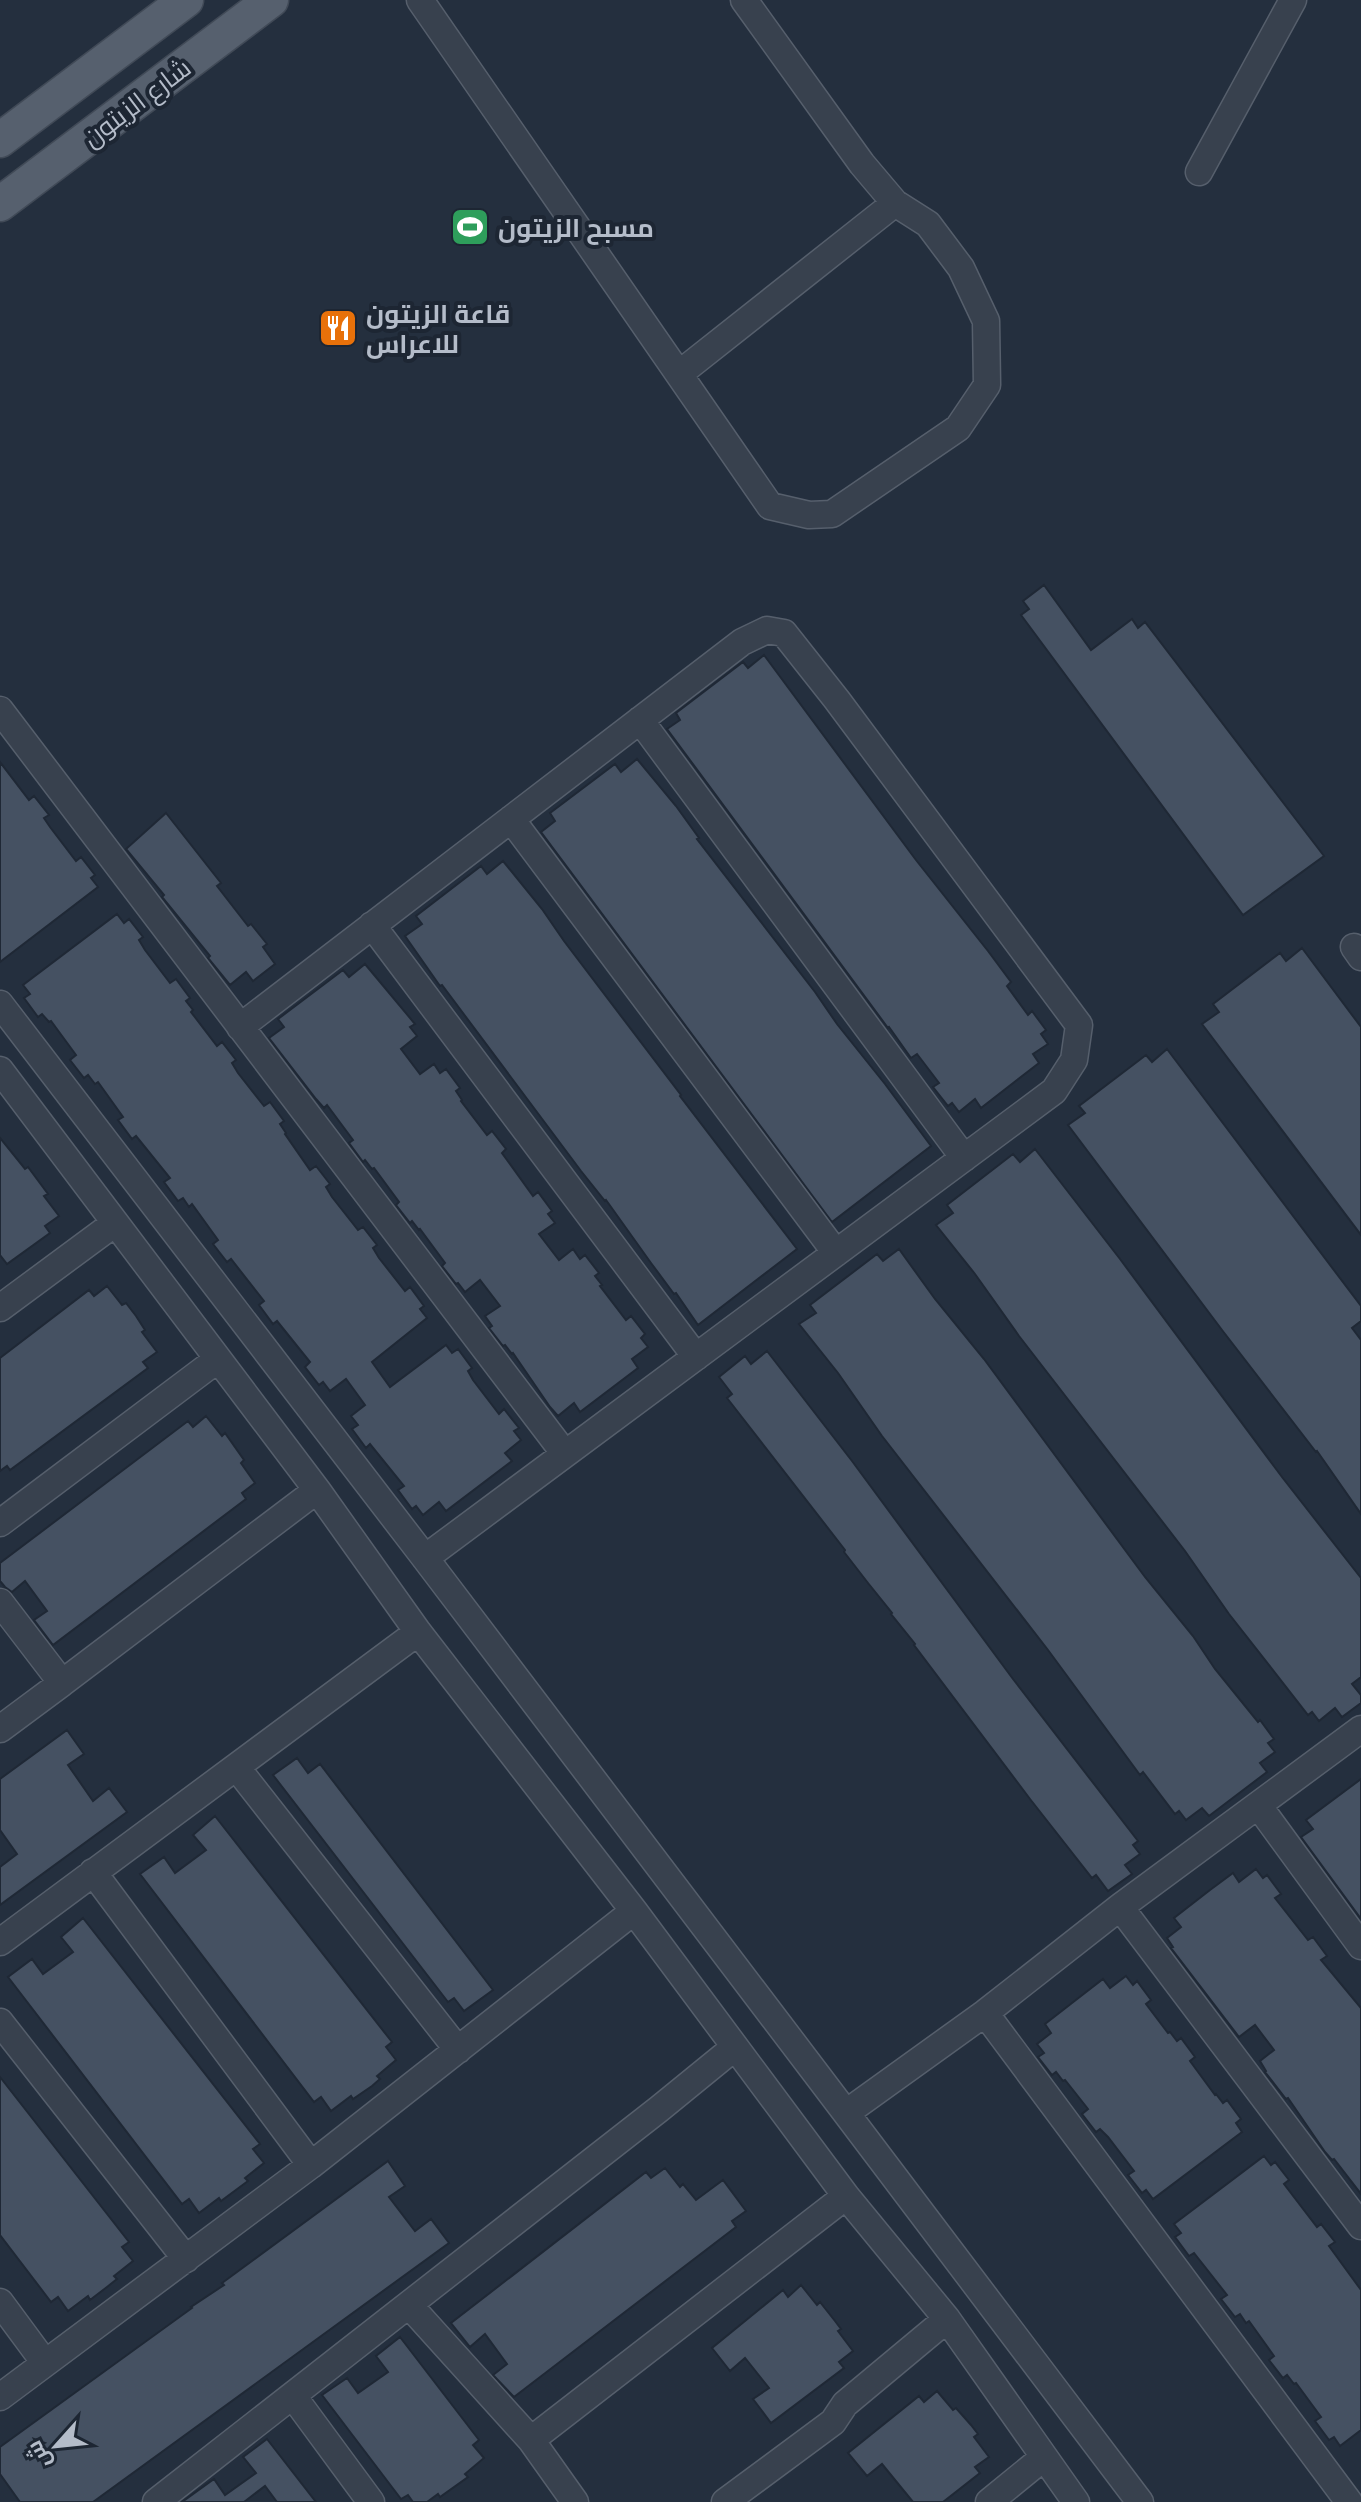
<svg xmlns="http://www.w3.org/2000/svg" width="1361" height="2502" font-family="'IBM Plex Sans',Cairo,sans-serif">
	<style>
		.building { fill: #455162; stroke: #1f2835; stroke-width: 2 }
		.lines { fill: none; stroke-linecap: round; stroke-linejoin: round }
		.minor-casing { stroke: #565f6c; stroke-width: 29 }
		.major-casing { stroke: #414a57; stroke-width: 37 }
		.minor { stroke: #38414e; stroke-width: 26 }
		.major { stroke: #56606e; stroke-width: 34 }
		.labels { text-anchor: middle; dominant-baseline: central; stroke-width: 8; stroke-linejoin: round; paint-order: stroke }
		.street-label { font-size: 26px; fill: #b4bcc9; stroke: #1d2633 }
		.poi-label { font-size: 26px; font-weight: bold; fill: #b4bcc9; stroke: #1d2633; text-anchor: start }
	</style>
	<rect width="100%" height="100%" fill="#242f3e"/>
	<path class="building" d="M1044,585L1091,650L1132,619L1138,628L1145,622L1324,856L1243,915L1021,615L1029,609L1023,601Z
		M764,655L916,860L988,951L1011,982L1007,986L1028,1015L1032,1011L1046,1030L1041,1034L1048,1044L1033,1054L1039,1063L981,1108L975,1099L959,1112L952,1103L948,1106L933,1087L939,1083L917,1054L911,1058L889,1027L888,1028L667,729L680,720L676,713L743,662L748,668Z
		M637,759L676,806L699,838L697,839L815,992L837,1024L885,1084L931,1146L832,1222L541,832L555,821L550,813L615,764L621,772Z
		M0,762L29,800L34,796L49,815L44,818L50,827L76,861L81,857L95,875L91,878L98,887L0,962Z
		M166,813L221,883L217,886L248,926L251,924L267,944L263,947L275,964L253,981L246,972L230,985L208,958L210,956L162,897L164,895L126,849Z
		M503,861L542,909L564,941L681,1095L680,1096L797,1249L698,1325L676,1293L674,1294L651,1263L606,1200L605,1201L581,1171L442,985L440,986L405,936L422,924L416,916L481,866L487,874Z
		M117,914L124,923L129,919L143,937L139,940L145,950L170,983L176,979L190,998L186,1001L193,1010L191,1012L217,1046L222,1042L236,1060L232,1063L238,1073L264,1106L270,1102L284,1121L280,1124L286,1133L285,1134L310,1170L316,1166L330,1184L326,1187L332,1197L358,1230L363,1227L377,1245L373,1248L379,1258L405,1291L410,1287L424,1306L420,1309L427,1318L372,1362L390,1387L446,1345L452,1353L458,1349L472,1368L468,1371L473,1380L499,1414L504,1409L519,1428L514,1431L521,1440L505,1453L512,1461L446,1511L439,1502L423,1515L416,1506L412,1509L398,1490L404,1486L370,1444L366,1448L352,1429L358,1425L351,1416L365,1405L346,1379L330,1391L323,1382L319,1385L305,1367L310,1362L277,1321L273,1324L259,1305L264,1301L231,1259L227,1262L213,1244L218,1240L192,1204L189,1207L183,1198L178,1201L164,1182L170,1178L136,1136L132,1139L118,1120L123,1117L98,1082L95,1084L88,1075L84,1078L70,1060L76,1055L51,1021L49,1022L42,1014L38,1017L24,998L30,994L23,985Z
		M1302,948L1361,1027V1235L1202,1024L1219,1012L1213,1004L1280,953L1286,961Z
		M365,964L415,1024L410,1027L417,1036L401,1049L420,1074L434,1064L440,1073L446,1069L460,1088L456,1091L462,1100L461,1101L487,1135L492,1131L506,1149L502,1153L533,1196L538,1192L552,1211L548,1214L555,1223L539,1234L559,1260L573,1249L580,1259L585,1255L599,1273L595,1276L602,1285L600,1286L626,1320L631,1316L645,1334L641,1338L648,1347L632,1359L638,1368L580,1412L574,1403L558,1416L550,1407L513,1353L512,1354L505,1345L503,1346L489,1328L492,1326L485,1316L500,1306L480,1280L465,1292L458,1283L456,1284L442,1266L445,1263L420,1229L419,1230L412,1221L410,1223L396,1205L399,1202L374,1168L372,1169L365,1160L363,1162L349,1143L353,1140L327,1105L324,1108L316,1099L269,1038L284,1027L278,1019L343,970L349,977Z
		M1167,1049L1361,1306V1321L1352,1328L1361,1340V1514L1317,1451L1316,1452L1222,1330L1068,1125L1085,1113L1079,1106L1146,1055L1152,1062Z
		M0,1138L25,1169L28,1167L48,1194L44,1196L59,1216L45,1226L50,1233L7,1264L0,1255Z
		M1035,1149L1120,1259L1282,1477L1361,1578V1677L1352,1684L1361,1695V1703L1342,1717L1335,1708L1319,1721L1312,1712L1308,1715L1229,1614L1185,1551L1019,1336L975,1274L936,1225L953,1213L947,1205L1013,1154L1020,1162Z
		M899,1249L935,1299L984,1359L1145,1577L1193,1636L1215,1669L1258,1722L1260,1720L1274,1739L1268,1743L1275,1752L1260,1763L1267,1772L1209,1816L1202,1808L1186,1820L1179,1811L1175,1814L1143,1772L1140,1775L1048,1650L882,1436L838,1373L799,1324L816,1313L810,1305L877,1254L883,1261Z
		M107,1286L122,1305L126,1303L136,1316L145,1330L142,1332L157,1352L143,1362L148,1368L10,1470L7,1466L0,1471V1358L89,1290L94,1296Z
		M767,1351L852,1461L1013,1679L1138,1841L1133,1845L1140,1854L1125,1865L1132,1874L1108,1891L1096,1875L1092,1878L1030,1799L914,1645L915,1644L891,1614L892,1613L868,1583L844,1552L845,1550L727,1398L732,1394L719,1377L745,1356L751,1364Z
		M206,1416L222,1436L225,1433L244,1460L241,1463L255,1483L242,1493L246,1499L53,1645L34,1620L47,1611L25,1581L12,1592L5,1587L0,1581V1563L188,1421L193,1427Z
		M67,1730L84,1754L68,1765L93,1801L109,1788L127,1812L0,1905V1867L17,1854L0,1830V1779Z
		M297,1758L308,1773L320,1764L493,1990L464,2011L454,1998L448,2002L273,1775Z
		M1361,1779V1919L1301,1837L1313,1829L1306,1820Z
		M215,1816L392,2042L386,2047L396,2060L377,2076L380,2079L372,2086L353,2099L351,2096L331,2111L321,2097L314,2102L140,1874L164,1857L175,1873L206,1850L193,1835Z
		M1256,1869L1263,1878L1267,1875L1281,1894L1275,1898L1308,1940L1313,1937L1327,1956L1321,1960L1361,2008V2194L1334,2159L1332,2160L1325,2152L1288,2098L1286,2099L1265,2072L1266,2071L1260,2061L1274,2050L1255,2025L1239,2037L1171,1948L1173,1947L1167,1938L1181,1927L1174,1918L1210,1890L1233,1873L1239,1882Z
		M83,1918L260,2144L253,2149L264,2163L245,2178L248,2181L221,2201L219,2198L199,2213L189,2199L182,2204L8,1977L32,1959L43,1974L73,1952L61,1937Z
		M1126,1976L1133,1985L1137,1981L1151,2000L1146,2004L1168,2033L1170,2032L1177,2041L1181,2038L1195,2057L1190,2061L1215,2095L1216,2094L1223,2103L1227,2100L1241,2119L1236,2123L1242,2132L1153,2199L1146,2190L1142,2193L1128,2175L1134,2171L1108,2137L1100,2129L1096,2132L1082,2114L1088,2109L1065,2080L1063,2081L1056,2072L1052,2075L1038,2057L1044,2053L1037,2044L1051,2033L1045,2024L1081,1996L1103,1979L1110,1988Z
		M0,2077L129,2242L122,2247L133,2261L114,2276L117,2279L107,2287L90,2300L88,2296L68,2311L58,2297L51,2302L0,2235Z
		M1264,2156L1271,2165L1275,2162L1289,2180L1284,2184L1317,2227L1321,2224L1335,2242L1329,2246L1361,2290V2430L1340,2446L1334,2437L1329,2440L1315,2421L1321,2417L1296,2383L1294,2384L1287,2375L1283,2378L1269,2360L1274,2356L1249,2321L1246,2323L1240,2314L1235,2317L1221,2299L1227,2295L1194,2253L1189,2256L1175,2237L1181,2233L1174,2224Z
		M388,2161L405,2186L389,2197L415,2231L431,2219L449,2243L93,2502H20L0,2474V2447L192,2308L191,2307L224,2285L222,2283Z
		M665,2168L680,2187L683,2184L696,2200L723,2180L746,2211L732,2221L736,2227L514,2397L493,2375L507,2364L485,2334L470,2347L451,2323L646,2172L651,2178Z
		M801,2285L817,2305L820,2302L835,2321L841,2329L838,2331L853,2351L839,2362L844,2368L771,2423L753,2399L769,2388L745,2358L730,2371L712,2348L783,2290L788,2297Z
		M400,2337L479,2440L473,2445L484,2458L465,2474L468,2477L440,2497L438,2494L427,2502H413L408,2495L401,2499L322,2395L347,2378L358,2393L388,2372L376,2356Z
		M937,2391L953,2410L956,2408L971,2425L978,2434L974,2437L989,2457L975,2467L980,2473L943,2502H913L882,2464L867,2476L848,2453L919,2396L924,2402Z
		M267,2439L316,2502H277L265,2486L244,2502H182L214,2479L225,2495L256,2473L243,2457Z"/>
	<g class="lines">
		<defs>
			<path id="minor" d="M420,0L770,506L809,515L832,514L958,428L987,385L986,321L961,268L928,224L895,203L862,164L744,0
				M1199,172L1293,0
				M679,374L895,203
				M0,710L565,1454
				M640,720L964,1158
				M511,819L836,1253
				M372,925L696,1357
				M1354,947L1361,957
				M0,1004L425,1558L846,2113L985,2013L1120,1907L1361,1729
				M240,1027L742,642L767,630L784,633L837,700L1079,1025L1074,1060L1054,1091L425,1558
				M0,1070L317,1490L418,1632L634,1911L846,2196
				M0,1308L115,1223
				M0,1523L218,1359
				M0,1602L62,1683L0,1729
				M62,1683L317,1490
				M237,1768L458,2050
				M1258,1805L1361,1946
				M93,1872L311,2165
				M1120,1907L1361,2226
				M0,1942L418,1632
				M985,2013L1349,2502
				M0,2022L186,2259
				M846,2113L1140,2502
				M0,2302L45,2363
				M409,2305L531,2440L846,2196L947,2319L1076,2502
				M293,2396L371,2502
				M0,2397L311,2165L634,1911
				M531,2440L575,2502
				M156,2502L659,2109L735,2047
				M725,2502L833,2422L845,2404L947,2319
				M989,2502L1043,2458"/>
			<path id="major" d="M0,140L186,0
				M0,204L271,0"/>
		</defs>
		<use href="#minor" class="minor-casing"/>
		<use href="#major" class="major-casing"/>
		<use href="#minor" class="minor"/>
		<use href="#major" class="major"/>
	</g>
	<defs>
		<symbol id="stadium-square" viewBox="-11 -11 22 22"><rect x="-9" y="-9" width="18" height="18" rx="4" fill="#2e9e5b" stroke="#1d2633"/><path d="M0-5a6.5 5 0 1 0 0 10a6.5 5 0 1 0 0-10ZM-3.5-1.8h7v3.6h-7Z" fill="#fff"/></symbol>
		<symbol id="restaurant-square" viewBox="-11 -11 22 22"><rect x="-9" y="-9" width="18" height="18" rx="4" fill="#e8710a" stroke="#1d2633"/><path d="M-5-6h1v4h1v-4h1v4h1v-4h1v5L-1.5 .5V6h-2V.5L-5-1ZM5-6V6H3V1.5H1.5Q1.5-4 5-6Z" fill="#fff"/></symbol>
	</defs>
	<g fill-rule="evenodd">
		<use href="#stadium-square" x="448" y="205" width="44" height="44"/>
		<use href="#restaurant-square" x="316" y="306" width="44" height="44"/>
	</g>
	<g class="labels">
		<g class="street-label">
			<text transform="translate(136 102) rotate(-37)">شارع الزيتون</text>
		</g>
		<g class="poi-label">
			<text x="498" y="227">مسبح الزيتون</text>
			<text x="366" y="313">قاعة الزيتون<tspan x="366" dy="30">للاعراس</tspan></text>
		</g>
	</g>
	<g transform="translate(56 2446) rotate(243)" stroke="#1d2633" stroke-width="6" paint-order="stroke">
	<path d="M0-6L14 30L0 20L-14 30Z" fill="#b4bcc9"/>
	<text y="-12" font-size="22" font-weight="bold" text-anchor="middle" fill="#b4bcc9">ش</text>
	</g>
</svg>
